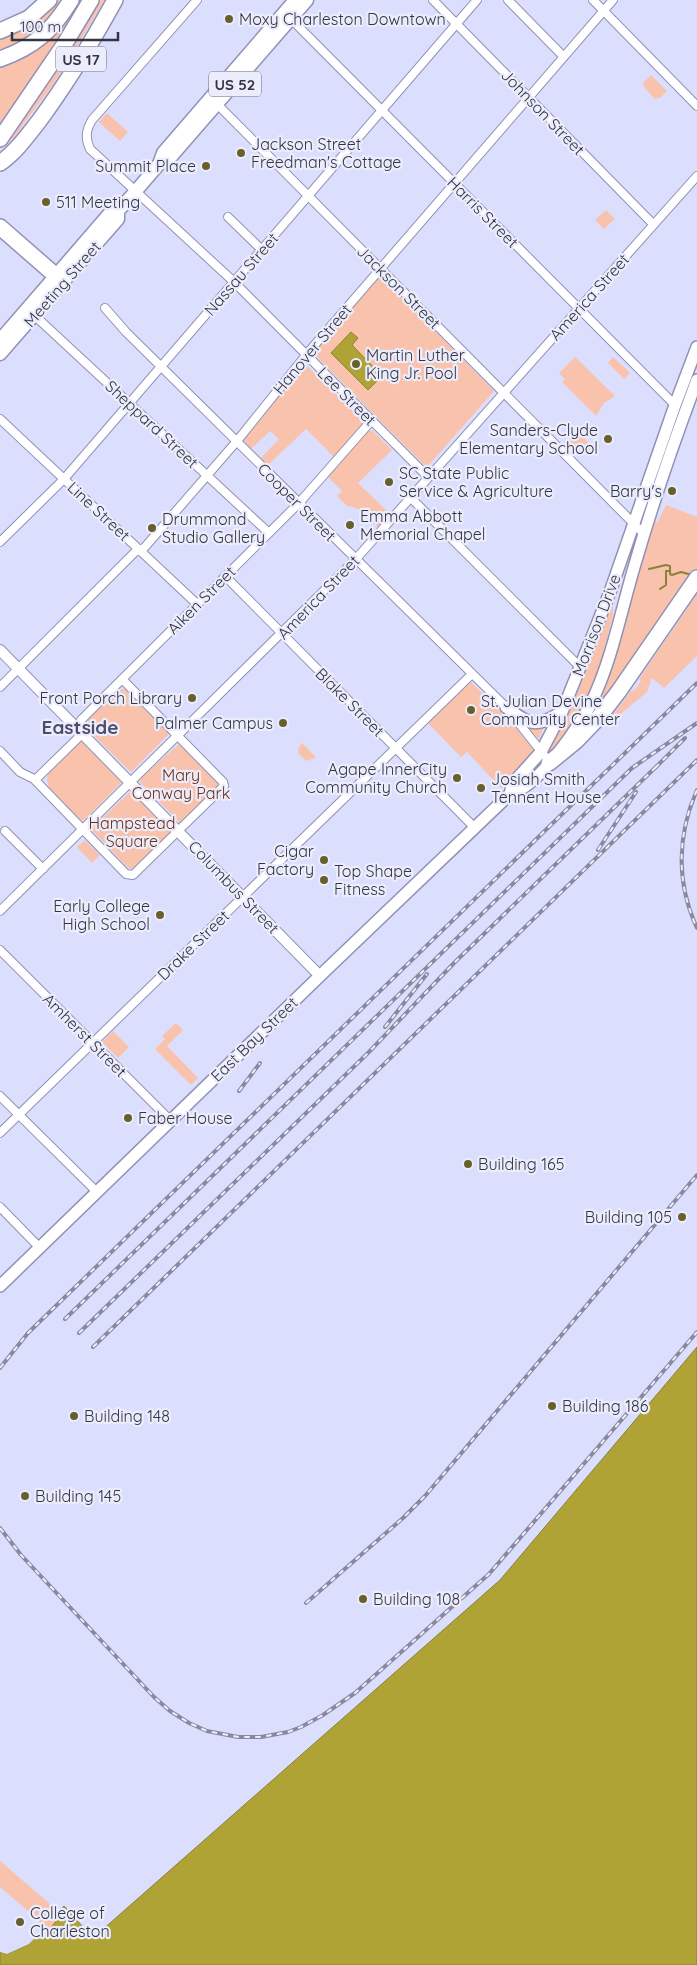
<svg xmlns="http://www.w3.org/2000/svg" width="697" height="1965" font-family="Quicksand,sans-serif">
	<style>
		.green { fill: #f9c2ac }
		.water { fill: #b0a335; stroke: #8b8239 }
		.pier { fill: #dcdefd }
		.lines { fill: none; stroke-linecap: round; stroke-linejoin: round }
		.stream { stroke: #8b8239; stroke-width: 2 }
		.minor-casing { stroke: #9091b5; stroke-width: 10 }
		.tertiary-casing { stroke: #9091b5; stroke-width: 12 }
		.secondary-casing { stroke: #9091b5; stroke-width: 14 }
		.primary-casing { stroke: #9091b5; stroke-width: 15 }
		.motorway-casing { stroke: #9091b5; stroke-width: 18 }
		.minor { stroke: #fff; stroke-width: 8 }
		.tertiary { stroke: #fff; stroke-width: 10 }
		.secondary { stroke: #fff; stroke-width: 11 }
		.primary { stroke: #fff; stroke-width: 12 }
		.motorway { stroke: #fff; stroke-width: 15 }
		.rail-casing { stroke: #8889a0; stroke-width: 4 }
		.rail { stroke: #ebedfc; stroke-width: 2; stroke-dasharray: 5.5; stroke-linecap: butt }
		.poi-dot { fill: #67602d; stroke: #ebedfc; stroke-width: 2 }
		.labels { text-anchor: middle; dominant-baseline: central; stroke-width: 4.5; stroke-linejoin: round; paint-order: stroke }
		.shield { fill: #ebedfc; stroke: #6b6c7a; stroke-width: 1 }
		.shield-label { font-size: 15px; font-weight: bold; fill: #343443 }
		.poi-label { font-size: 16px; fill: #343443; stroke: #ebedfc; text-anchor: start }
		.street-label { font-size: 16px; fill: #343443; stroke: #ebedfc }
		.park-label { font-size: 16px; fill: #6d3015; stroke: #ebedfc }
		.quarter-label { font-size: 19px; font-weight: bold; fill: #4c4d6d; stroke: #ebedfc }
	</style>
	<rect width="100%" height="100%" fill="#dcdefd"/>
	<path class="green" d="M59,0H64C47,24 28,42 0,51V38L49,10Z
		M79,0H82L41,67L0,127V65C14,59 30,53 42,45C59,34 69,16 79,0Z
		M99,0H105L54,83L14,137L0,150L68,50Z
		M651,75L667,91L660,98L655,99L645,88L643,83Z
		M107,113L128,132L120,141L99,122Z
		M606,210L615,219L604,229L595,220Z
		M381,276L494,391L428,466H425L314,354L316,350L377,278Z
		M575,357L615,396L604,403L596,416L562,382L565,379L559,373Z
		M613,357L630,373L624,379L608,363Z
		M305,364L362,420L363,424L334,457L306,429L267,466L260,459L279,439L270,431L251,449L244,440Z
		M368,430L373,431L392,450L358,483L390,514L378,527C368,518 361,507 347,506L337,496L342,491L328,477Z
		M578,432L592,446L590,451L584,454L581,453V448L577,449L569,442Z
		M666,505L697,517V569L598,708L653,522L657,523Z
		M697,594V656L664,688L652,678L647,692L607,725H605L632,690L634,691L641,681L639,679Z
		M609,606L613,607V614L597,681L576,721L549,756L545,754Z
		M471,682L515,726L534,750L532,758L501,788L467,752L461,757L427,722Z
		M123,689L126,690L167,729L169,734L131,772L92,734L88,729V718L116,691Z
		M524,725L544,727L539,739Z
		M81,741L122,782L84,820L81,821L49,788L47,779L48,773Z
		M302,743L315,756V758L306,761L298,753L299,747Z
		M179,744L219,782L220,786L182,823H180L140,782L141,778Z
		M131,791L171,832L137,867L132,869L127,867L91,829Z
		M85,840L100,855L92,863L77,847Z
		M176,1023L183,1030L167,1046L198,1078L191,1085L155,1049L165,1039L162,1036Z
		M113,1031L129,1047L118,1058L102,1042Z
		M0,1861L63,1915L50,1930L0,1887Z"/>
	<path class="water" d="M351,332L358,338L352,345L382,376L368,390L331,353Z
		M697,1347V1965H0V1952L7,1954L29,1944L35,1938L49,1930L61,1915L55,1909L59,1911L64,1906L93,1938L500,1580Z"/>
	<path class="pier" d="M47,1928L49,1930L35,1938L29,1944L7,1954L0,1952V1950L6,1951L27,1942L33,1936Z"/>
	<g class="lines">
		<path class="stream" d="M649,569L666,565L670,566V574L672,575L681,572L692,575
			M660,589L666,585V571H669"/>
		<defs>
			<path id="minor" d="M197,0L92,120C86,130 85,138 90,149L233,281L428,477
				M433,0L653,224
				M508,0L563,56
				M593,0L697,106
				M291,19L675,405
				M217,104L644,534
				M228,217L262,250
				M105,308L126,332L506,707L544,755
				M34,315L269,533
				M0,419L197,604
				M410,497L580,667
				M0,542L64,479L477,0
				M225,576L475,828
				M0,687L135,552L144,548L237,441L311,349L613,0
				M0,751L20,772L34,779L126,874L133,875L224,786L223,782L122,679
				M35,780L78,738L81,720L299,503L372,420
				M5,831L43,869
				M0,911L355,560L697,176
				M0,950L171,1121
				M0,1096L97,1192
				M0,1133L472,674
				M0,1207L40,1248"/>
			<path id="tertiary" d="M0,650L320,976"/>
			<path id="secondary" d="M506,707C529,724 535,729 560,713
				M510,794L513,783L541,752L562,712L610,592L675,405L697,347
				M510,794C537,788 582,724 593,699C612,659 622,607 635,564C653,502 674,441 697,380
				M0,1286L327,969L510,794"/>
			<path id="primary" d="M159,164L169,159L307,0
				M0,340L110,213L118,211L135,192L159,164L163,153L295,0
				M0,354L118,219V211"/>
			<path id="motorway" d="M0,31L29,18L49,0
				M0,59C34,47 52,31 71,0
				M0,139L64,45L91,0
				M0,163C16,152 27,136 39,121C67,83 92,42 115,0
				M0,227L63,282
				M549,763L576,741L599,717L619,691L697,578"/>
		</defs>
		<use href="#minor" class="minor-casing"/>
		<use href="#tertiary" class="tertiary-casing"/>
		<use href="#secondary" class="secondary-casing"/>
		<use href="#primary" class="primary-casing"/>
		<use href="#motorway" class="motorway-casing"/>
		<use href="#minor" class="minor"/>
		<use href="#tertiary" class="tertiary"/>
		<use href="#secondary" class="secondary"/>
		<use href="#primary" class="primary"/>
		<use href="#motorway" class="motorway"/>
		<defs>
			<path id="rail" d="M655,768L685,738
				M697,790C677,835 676,883 697,928
				M598,850L636,792
				M385,1027L427,974
				M239,1091L260,1063
				M65,1319L632,768L697,723
				M79,1333L368,1053L454,963L659,764
				M93,1347L697,760
				M0,1368L28,1333L697,683
				M0,1528L21,1555L154,1697L170,1711L189,1723L207,1731L238,1737H261L288,1732L301,1727L323,1715L355,1693L489,1574L697,1332
				M306,1603L403,1518L425,1496L697,1175"/>
		</defs>
		<use href="#rail" class="rail-casing"/>
		<use href="#rail" class="rail"/>
	</g>
	<g class="poi-dot">
		<circle cx="229" cy="19" r="5"/>
		<circle cx="241" cy="153" r="5"/>
		<circle cx="206" cy="166" r="5"/>
		<circle cx="46" cy="202" r="5"/>
		<circle cx="356" cy="364" r="5"/>
		<circle cx="608" cy="439" r="5"/>
		<circle cx="389" cy="482" r="5"/>
		<circle cx="672" cy="491" r="5"/>
		<circle cx="350" cy="525" r="5"/>
		<circle cx="152" cy="528" r="5"/>
		<circle cx="192" cy="698" r="5"/>
		<circle cx="471" cy="710" r="5"/>
		<circle cx="283" cy="723" r="5"/>
		<circle cx="457" cy="778" r="5"/>
		<circle cx="481" cy="788" r="5"/>
		<circle cx="324" cy="860" r="5"/>
		<circle cx="324" cy="880" r="5"/>
		<circle cx="160" cy="915" r="5"/>
		<circle cx="128" cy="1118" r="5"/>
		<circle cx="468" cy="1164" r="5"/>
		<circle cx="682" cy="1217" r="5"/>
		<circle cx="552" cy="1406" r="5"/>
		<circle cx="74" cy="1416" r="5"/>
		<circle cx="25" cy="1496" r="5"/>
		<circle cx="363" cy="1599" r="5"/>
		<circle cx="20" cy="1922" r="5"/>
	</g>
	<g class="labels">
		<g class="shield">
			<rect x="56" y="46.5" width="50" height="25" rx="4"/>
			<rect x="209" y="71.5" width="52" height="25" rx="4"/>
		</g>
		<g class="shield-label">
			<text x="81" y="59">US 17</text>
			<text x="235" y="84">US 52</text>
		</g>
		<g class="poi-label">
			<text x="239" y="19">Moxy Charleston Downtown</text>
			<text x="251" y="144">Jackson Street<tspan x="251" dy="18">Freedman's Cottage</tspan></text>
			<text x="196" y="166" text-anchor="end">Summit Place</text>
			<text x="56" y="202">511 Meeting</text>
			<text x="366" y="355">Martin Luther<tspan x="366" dy="18">King Jr. Pool</tspan></text>
			<text x="598" y="430" text-anchor="end">Sanders-Clyde<tspan x="598" dy="18">Elementary School</tspan></text>
			<text x="399" y="473">SC State Public<tspan x="399" dy="18">Service &amp; Agriculture</tspan></text>
			<text x="662" y="491" text-anchor="end">Barry's</text>
			<text x="360" y="516">Emma Abbott<tspan x="360" dy="18">Memorial Chapel</tspan></text>
			<text x="162" y="519">Drummond<tspan x="162" dy="18">Studio Gallery</tspan></text>
			<text x="182" y="698" text-anchor="end">Front Porch Library</text>
			<text x="481" y="701">St. Julian Devine<tspan x="481" dy="18">Community Center</tspan></text>
			<text x="273" y="723" text-anchor="end">Palmer Campus</text>
			<text x="447" y="769" text-anchor="end">Agape InnerCity<tspan x="447" dy="18">Community Church</tspan></text>
			<text x="491" y="779">Josiah Smith<tspan x="491" dy="18">Tennent House</tspan></text>
			<text x="314" y="851" text-anchor="end">Cigar<tspan x="314" dy="18">Factory</tspan></text>
			<text x="334" y="871">Top Shape<tspan x="334" dy="18">Fitness</tspan></text>
			<text x="150" y="906" text-anchor="end">Early College<tspan x="150" dy="18">High School</tspan></text>
			<text x="138" y="1118">Faber House</text>
			<text x="478" y="1164">Building 165</text>
			<text x="672" y="1217" text-anchor="end">Building 105</text>
			<text x="562" y="1406">Building 186</text>
			<text x="84" y="1416">Building 148</text>
			<text x="35" y="1496">Building 145</text>
			<text x="373" y="1599">Building 108</text>
			<text x="30" y="1913">College of<tspan x="30" dy="18">Charleston</tspan></text>
		</g>
		<g class="street-label">
			<text transform="translate(543 112) rotate(46)">Johnson Street</text>
			<text transform="translate(483 212) rotate(45)">Harris Street</text>
			<text transform="translate(241 274) rotate(-49)">Nassau Street</text>
			<text transform="translate(62 284) rotate(-49)">Meeting Street</text>
			<text transform="translate(399 287) rotate(45)">Jackson Street</text>
			<text transform="translate(589 297) rotate(-48)">America Street</text>
			<text transform="translate(312 349) rotate(-50)">Hanover Street</text>
			<text transform="translate(347 396) rotate(45)">Lee Street</text>
			<text transform="translate(152 424) rotate(43)">Sheppard Street</text>
			<text transform="translate(297 502) rotate(45)">Cooper Street</text>
			<text transform="translate(99 511) rotate(43)">Line Street</text>
			<text transform="translate(318 597) rotate(-46)">America Street</text>
			<text transform="translate(201 600) rotate(-45)">Aiken Street</text>
			<text transform="translate(596 625) rotate(-69)">Morrison Drive</text>
			<text transform="translate(350 702) rotate(45)">Blake Street</text>
			<text transform="translate(234 887) rotate(46)">Columbus Street</text>
			<text transform="translate(193 945) rotate(-44)">Drake Street</text>
			<text transform="translate(85 1035) rotate(45)">Amherst Street</text>
			<text transform="translate(254 1039) rotate(-44)">East Bay Street</text>
		</g>
		<g class="park-label">
			<text x="181" y="775">Mary<tspan x="181" dy="18">Conway Park</tspan></text>
			<text x="132" y="823">Hampstead<tspan x="132" dy="18">Square</tspan></text>
		</g>
		<g class="quarter-label">
			<text x="80" y="727">Eastside</text>
		</g>
	</g>
	<path d="M12 32v8h106v-8" fill="none" stroke="#343443" stroke-width="2.5"/>
	<text x="20" y="32" font-size="15" fill="#343443" stroke="#ebedfc" stroke-width="4" paint-order="stroke">100 m</text>
</svg>
